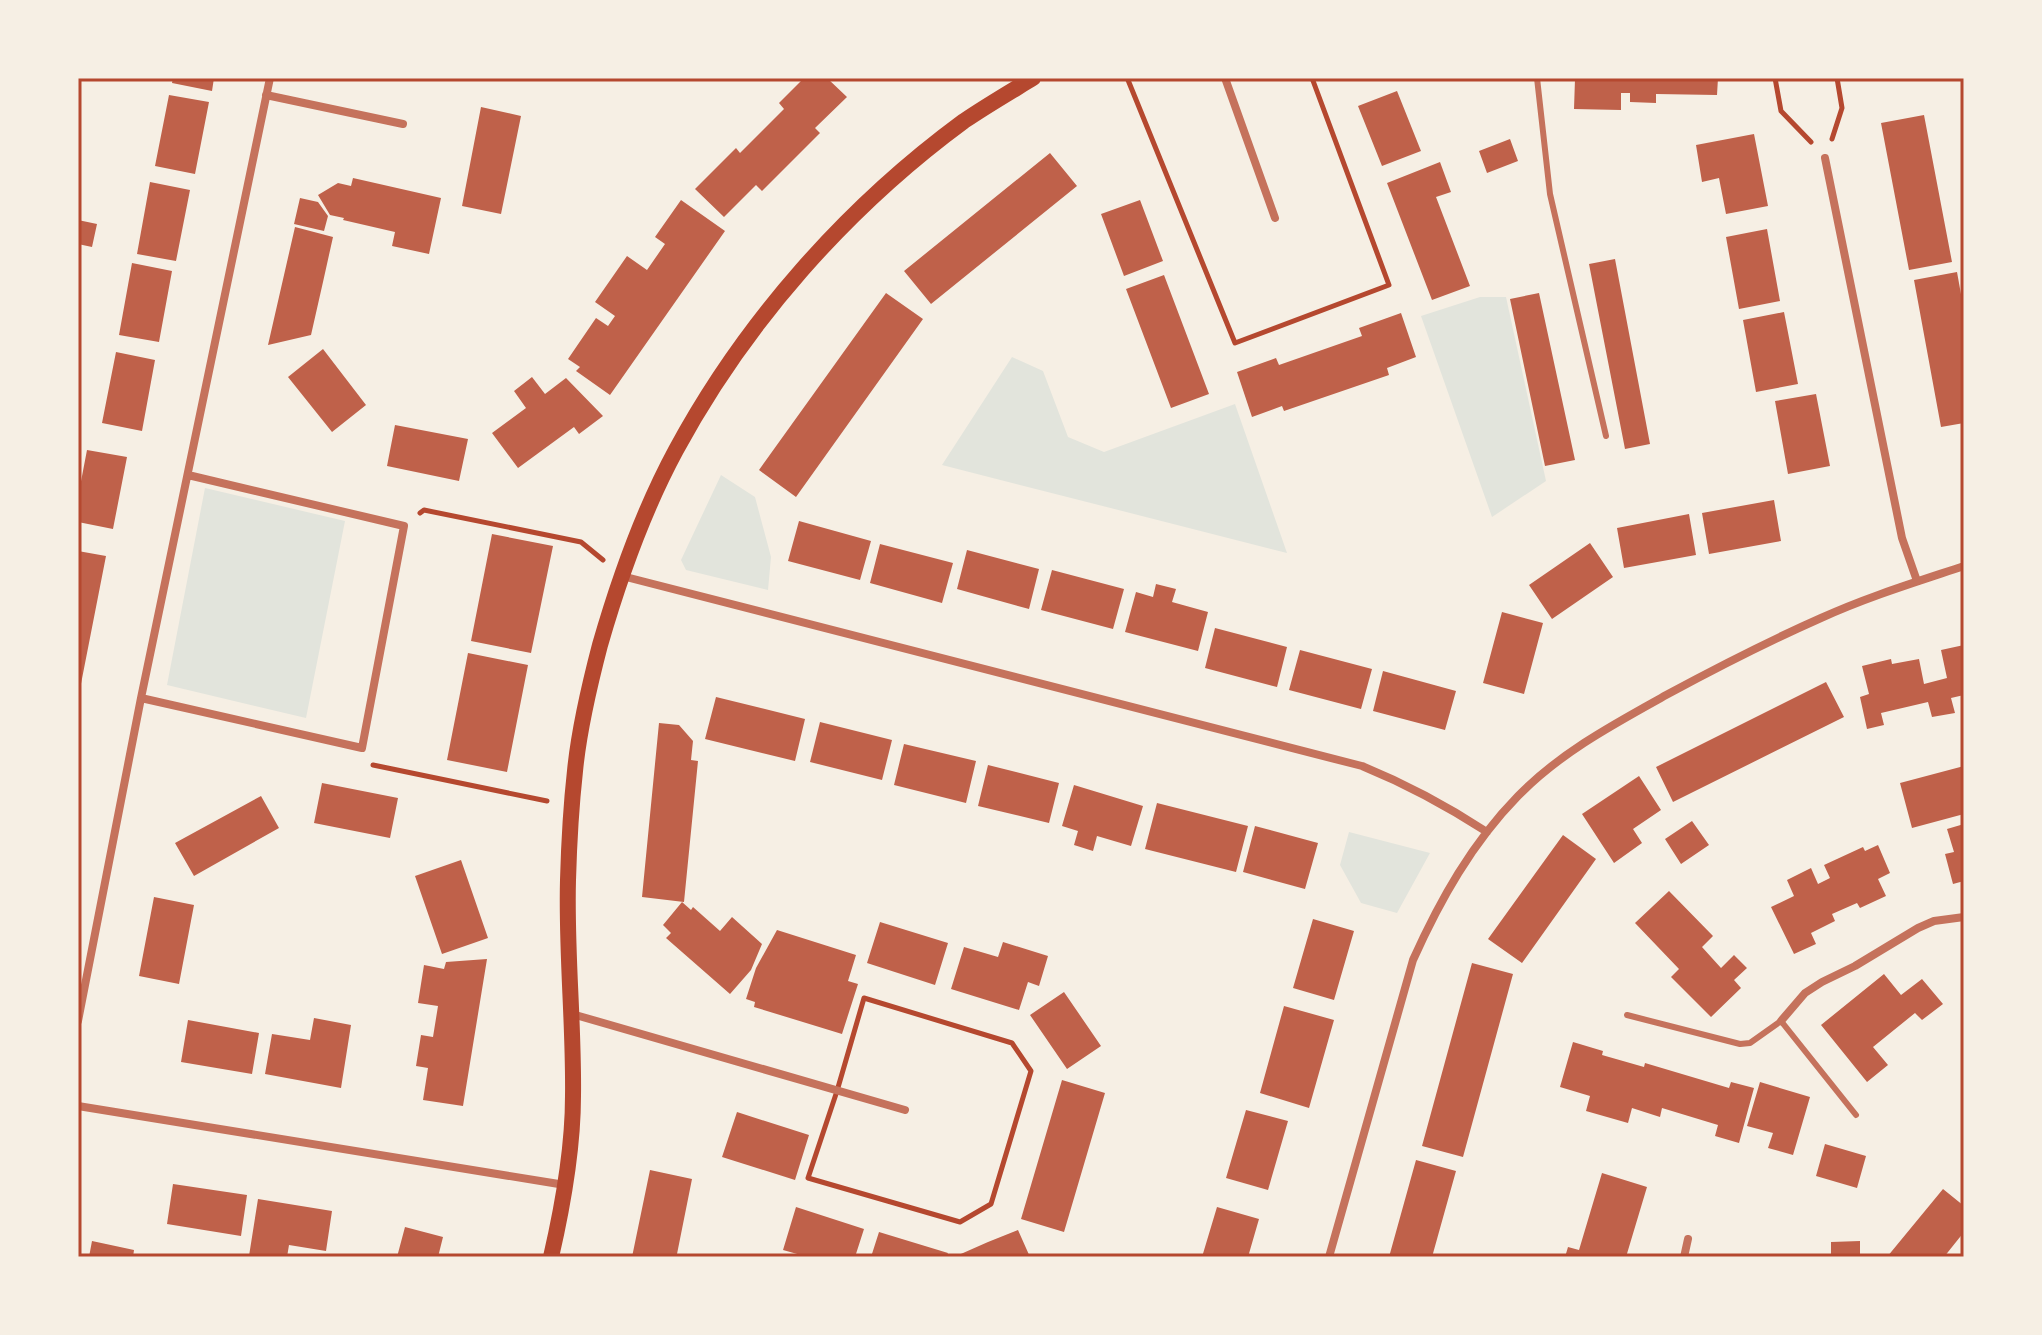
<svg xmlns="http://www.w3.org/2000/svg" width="2042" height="1335" font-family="'IBM Plex Sans',sans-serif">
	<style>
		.green { fill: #e2e4dc }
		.building { fill: #bf614a }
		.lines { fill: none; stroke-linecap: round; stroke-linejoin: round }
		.path { stroke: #b5482f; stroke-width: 5 }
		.service { stroke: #c5725c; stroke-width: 6 }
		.minor { stroke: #c5725c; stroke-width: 8 }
		.secondary { stroke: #b5482f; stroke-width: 16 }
		.neatline { fill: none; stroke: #b5482f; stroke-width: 3 }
	</style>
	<rect width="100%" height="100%" fill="#f6efe4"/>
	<path class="green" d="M1480,297H1506L1546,481L1492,517L1421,316Z
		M1012,357L1043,371L1068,437L1104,452L1235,404L1287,553L942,465Z
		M721,475L755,497L771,557L768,590L686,570L681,560Z
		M205,488L345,521L306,718L167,685Z
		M1349,832L1430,853L1397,913L1361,903L1340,865Z"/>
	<path class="building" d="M173,78H214L212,91L172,83Z
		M804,78H827L847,97L815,128L820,133L762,191L756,185L724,217L695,189L736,148L740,153L784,109L779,103Z
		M1589,78H1718L1717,95L1656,94V103L1630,102V93H1621V110L1574,109L1575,79Z
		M1397,91L1421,151L1382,166L1358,106Z
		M169,95L209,102L195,174L155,166Z
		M481,107L521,116L501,214L462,206Z
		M1924,115L1952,262L1909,270L1881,123Z
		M1754,134L1768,206L1726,214L1719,178L1702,182L1696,145Z
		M1510,139L1518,161L1487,173L1479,151Z
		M1050,153L1077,186L931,304L904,271Z
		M1440,162L1451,192L1436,197L1470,286L1432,300L1387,183Z
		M353,178L441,198L429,254L392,246L395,232L343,220L344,218L330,215L318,195L338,183L351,186Z
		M150,182L190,190L176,261L137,254Z
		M300,198L318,202L328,216L324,231L294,224Z
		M681,200L725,231L610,395L576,371L580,367L568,359L596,318L608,326L615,316L595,302L627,256L647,270L665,244L655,237Z
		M1140,200L1163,261L1124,276L1101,214Z
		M78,220L97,224L92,247L78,244Z
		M295,227L333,237L323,282L311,335L268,345Z
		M1767,229L1780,301L1739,309L1726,237Z
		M1615,259L1650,444L1625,449L1589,264Z
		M132,263L172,271L159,342L119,335Z
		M1957,272L1964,311V423L1941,427L1914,280Z
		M1164,275L1209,394L1171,408L1126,289Z
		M886,293L923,319L796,497L759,470Z
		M1539,293L1575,460L1545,466L1510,299Z
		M1784,312L1798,384L1756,392L1743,320Z
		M1401,313L1416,357L1387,368L1389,375L1284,411L1282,406L1252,417L1237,372L1276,358L1279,365L1362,336L1359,328Z
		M323,349L366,405L332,432L288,377Z
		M116,352L155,360L142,431L102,423Z
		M532,377L545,394L566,378L603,416L579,434L574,427L518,468L492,433L526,408L514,391Z
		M1816,394L1830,466L1788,474L1775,401Z
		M395,425L468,439L459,481L387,466Z
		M87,450L127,457L113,529L78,522V497Z
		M1774,500L1781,541L1709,554L1702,513Z
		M1689,514L1696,555L1624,568L1617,528Z
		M799,521L871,541L860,580L788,561Z
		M492,534L553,546L531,653L471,641Z
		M1590,543L1613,577L1552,619L1529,585Z
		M880,544L953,563L942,603L870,583Z
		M967,550L1039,569L1029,609L957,589Z
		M78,551L106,556L79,694L78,693Z
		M1052,570L1124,589L1113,629L1041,610Z
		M1156,584L1176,589L1172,602L1208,612L1198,651L1125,632L1136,592L1153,597Z
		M1502,612L1543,623L1524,694L1483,683Z
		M1215,628L1287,647L1277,687L1205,668Z
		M1964,645V695L1951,698L1955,713L1932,717L1928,702L1881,713L1884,725L1867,729L1860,697L1869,694L1862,666L1891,659L1892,664L1919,659L1924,684L1947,678L1941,650Z
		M1300,650L1372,669L1361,709L1289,690Z
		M468,653L528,665L507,772L447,760Z
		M1383,671L1456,691L1445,730L1373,711Z
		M1826,682L1844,717L1673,802L1656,767Z
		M716,697L805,719L795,761L705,739Z
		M820,722L892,740L882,780L810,762Z
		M659,723L679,725L693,741L691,760L698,761L684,902L642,897Z
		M904,744L976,761L966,803L894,785Z
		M988,765L1059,783L1049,823L978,806Z
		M1964,766V814L1912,828L1900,783Z
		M1639,776L1661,810L1633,829L1642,843L1614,863L1582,814Z
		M322,783L398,798L390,838L314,823Z
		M1074,785L1143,806L1131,846L1097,836L1093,851L1074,845L1078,831L1062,826Z
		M261,796L279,828L194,876L175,843Z
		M1157,803L1248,826L1236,872L1145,849Z
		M1692,821L1709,845L1681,864L1665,839Z
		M1964,824V881L1953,884L1945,854L1954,852L1947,829Z
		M1255,826L1318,843L1305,889L1243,872Z
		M1563,835L1596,859L1522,963L1488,939Z
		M1878,845L1890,873L1878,879L1886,896L1860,908L1857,903L1832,914L1835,921L1811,933L1816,944L1794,954L1771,907L1794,896L1787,880L1811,868L1818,884L1830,878L1824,865L1863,847L1865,851Z
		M461,860L488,938L442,954L415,876Z
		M1669,891L1713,936L1702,947L1721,968L1734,955L1747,968L1734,980L1741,988L1711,1017L1671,977L1679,969L1635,923Z
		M154,897L194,905L179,984L139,976Z
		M682,902L691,910L693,907L720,931L732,917L762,944L751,970L730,994L666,938L671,933L663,925Z
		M1313,919L1354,931L1334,1000L1293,988Z
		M880,922L948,943L935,985L867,963Z
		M777,930L856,955L848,981L858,984L842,1034L754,1007L755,1002L746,999L756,968Z
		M1003,942L1048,956L1039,986L1028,982L1019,1010L951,989L964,947L998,957Z
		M487,959L463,1106L423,1100L428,1068L416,1066L421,1035L433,1037L438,1006L418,1003L424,965L444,969L446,962Z
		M1472,963L1513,974L1463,1157L1422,1146Z
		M1884,974L1901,995L1922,979L1943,1004L1922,1020L1915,1013L1873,1047L1888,1065L1867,1082L1821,1025Z
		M1064,992L1101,1046L1067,1069L1030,1015Z
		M1284,1006L1334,1020L1309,1108L1260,1093Z
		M314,1018L351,1025L341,1088L265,1074L272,1034L310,1040Z
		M188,1020L259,1033L252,1074L181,1062Z
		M1573,1042L1603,1051L1602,1055L1644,1067L1645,1063L1729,1088L1731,1082L1754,1088L1739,1143L1715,1136L1718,1125L1662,1108L1660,1117L1632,1108L1628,1123L1586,1111L1590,1096L1560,1087Z
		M1062,1080L1105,1093L1064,1232L1021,1219Z
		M1760,1082L1810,1097L1793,1155L1768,1148L1773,1133L1747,1126Z
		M1246,1110L1288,1121L1268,1190L1226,1178Z
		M737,1112L809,1135L795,1180L722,1157Z
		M1825,1144L1866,1156L1857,1188L1816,1176Z
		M1416,1160L1456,1171L1432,1257H1389Z
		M650,1170L692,1179L677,1254L686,1257H632Z
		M1602,1173L1647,1187L1626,1257H1565L1568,1247L1579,1250Z
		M173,1184L247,1195L241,1236L167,1224Z
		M1943,1189L1964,1206V1232L1944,1257H1887Z
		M258,1199L332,1211L326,1251L289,1245L287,1257L249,1256Z
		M796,1207L864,1229L855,1257H808L783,1250Z
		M1217,1207L1259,1219L1248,1257H1202Z
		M405,1227L443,1237L438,1257H397Z
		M1018,1230L1030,1257H954L988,1242Z
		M879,1232L948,1253L946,1257H871Z
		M92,1241L134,1250L133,1257H89Z
		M1860,1241V1257H1831V1242Z"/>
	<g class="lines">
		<path class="path" d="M1775,78L1781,111L1811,142
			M1128,80L1235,343L1389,285L1312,78
			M1832,139L1842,108L1837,78
			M420,513L424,510L581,542L603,560
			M373,765L547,801
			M864,998L1012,1043L1031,1071L991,1204L960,1222L808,1178L837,1091Z"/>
		<path class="service" d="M1537,78L1550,194L1606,436
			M1627,1015L1740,1044L1750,1043L1781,1021L1856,1115"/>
		<path class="minor" d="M1225,78L1275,218
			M266,95L403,124
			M1825,158L1902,538L1917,581
			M622,576L1362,766C1406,784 1447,806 1487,832
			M141,698L362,748L404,526L188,475
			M572,1014L905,1110
			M78,1021L141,698L270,78
			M1781,1021L1805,993L1822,982L1855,966L1918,928L1934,921L1964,917
			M78,1106L565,1185
			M1329,1257L1413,960C1440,900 1472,843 1518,796C1561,752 1614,724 1668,694C1718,667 1769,641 1821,618C1867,597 1916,582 1964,566
			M1684,1257L1688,1239"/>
		<path class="secondary" d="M551,1257C563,1205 573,1150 573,1096C574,1024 566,952 568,880C569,844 571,807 575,771C579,729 589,687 600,645C619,579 643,511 676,450C745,322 847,207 964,121C986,106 1010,92 1033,78"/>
	</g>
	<rect width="2042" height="1335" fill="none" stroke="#f6efe4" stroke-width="160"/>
	<rect x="80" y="80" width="1882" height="1175" class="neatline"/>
</svg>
